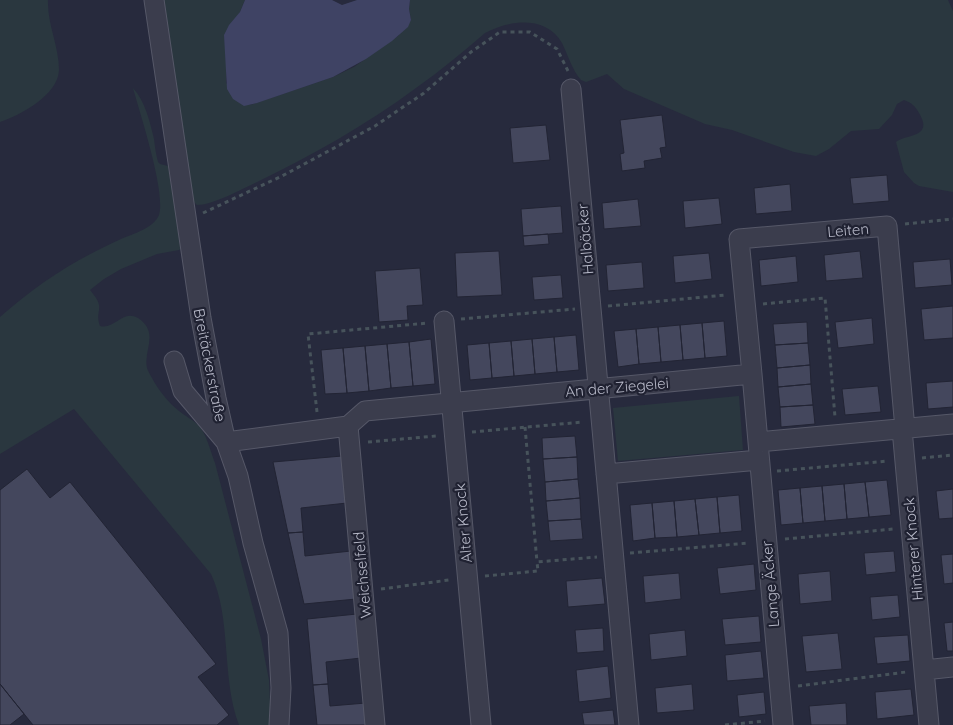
<svg xmlns="http://www.w3.org/2000/svg" width="953" height="725" font-family="Quicksand,sans-serif">
	<style>
		.green { fill: #2a373f }
		.water { fill: #3f4364 }
		.building { fill: #44475d; stroke: #222434 }
		.lines { fill: none; stroke-linecap: round; stroke-linejoin: round }
		.minor-casing { stroke: #565868; stroke-width: 21 }
		.path { stroke: #47535b; stroke-width: 3; stroke-dasharray: 4 4; stroke-linecap: butt }
		.minor { stroke: #3b3d4d; stroke-width: 19 }
		.labels { text-anchor: middle; dominant-baseline: central; stroke-width: 4.5; stroke-linejoin: round; paint-order: stroke }
		.street-label { font-size: 15px; fill: #b7b9c8; stroke: #202232 }
	</style>
	<rect width="100%" height="100%" fill="#272a3d"/>
	<path class="green" d="M0,0H48C47,24 59,46 59,70C58,95 21,115 0,122Z
		M163,0H245L240,12L225,42L227,55L226,83L250,105L333,77L354,67L398,36L411,20L409,9L410,0H948L953,11V192L919,186L914,183L904,172L896,142C906,134 934,138 919,113C915,106 912,103 904,100L897,104L892,115L879,129L851,131L829,149L816,156L794,152L732,130L705,124L624,89L607,74L586,82L581,80C572,70 568,55 562,43C546,15 509,20 485,33C463,52 440,71 416,88C365,126 309,157 251,185C238,191 212,205 197,205L190,198Z
		M133,88C145,101 150,122 154,139C155,147 156,155 158,162L160,164L168,166L182,247L179,250L157,254L121,269L104,279L90,290C93,294 98,299 99,305C100,313 96,315 100,326C115,330 122,309 138,318C160,333 143,350 147,368C148,371 150,375 152,378C158,390 169,403 179,411C185,416 192,419 198,425C207,434 210,451 215,463L261,639L269,680L270,703L288,725H239C221,678 232,618 211,574L74,409L0,454V317C40,282 73,261 121,239C133,234 154,228 159,215C166,192 140,114 133,88Z
		M739,396L743,450L618,461L613,408Z"/>
	<path class="water" d="M245,0H332L342,5L357,0H410L409,9L411,20L408,27L392,41L366,59L333,77L257,103L244,106L233,99L227,89L224,35L229,25L240,12Z"/>
	<path class="building" d="M662,115L666,147L660,148L662,158L644,161L645,168L622,171L620,154L624,153L620,120Z
		M546,125L550,160L513,163L510,128Z
		M887,175L889,201L853,204L850,178Z
		M790,184L792,211L756,214L754,188Z
		M719,198L722,224L685,228L683,201Z
		M638,199L641,226L604,229L602,203Z
		M561,206L563,233L523,236L521,209Z
		M548,234L549,244L524,246L523,236Z
		M499,251L502,295L457,297L455,253Z
		M860,251L863,278L826,281L824,255Z
		M709,253L712,279L675,283L673,256Z
		M796,256L798,282L761,286L759,260Z
		M950,259L952,285L915,288L913,262Z
		M642,262L644,288L608,291L606,265Z
		M420,268L423,305L407,306L408,320L379,322L375,271Z
		M561,275L563,298L534,300L532,277Z
		M953,306V338L924,340L921,309Z
		M872,318L874,344L838,348L835,322Z
		M724,321L727,356L705,358L702,323Z
		M807,322L808,343L775,345L773,324Z
		M702,323L705,358L683,360L680,325Z
		M680,325L683,360L661,362L658,327Z
		M658,327L661,362L639,364L636,329Z
		M636,329L639,364L618,367L614,331Z
		M576,335L579,370L557,372L554,337Z
		M554,337L557,372L535,374L532,339Z
		M431,339L435,384L413,386L409,342Z
		M532,339L535,374L514,376L511,341Z
		M511,341L514,376L492,378L489,343Z
		M409,342L413,386L391,388L387,344Z
		M489,343L492,378L470,380L467,345Z
		M808,343L810,365L777,368L775,345Z
		M387,344L391,388L369,391L365,346Z
		M365,346L369,391L347,393L343,348Z
		M343,348L347,393L325,394L321,350Z
		M810,365L811,384L778,387L777,368Z
		M953,381V407L928,409L926,383Z
		M811,384L813,405L780,407L778,387Z
		M878,386L881,412L845,415L842,389Z
		M813,405L815,424L781,427L780,407Z
		M575,436L577,457L543,459L542,438Z
		M342,456L347,503L301,508L303,532L288,533L273,462Z
		M577,457L578,479L545,482L543,459Z
		M27,469L50,498L70,482L216,664L198,677L229,715L217,725H33L0,684V490Z
		M578,479L580,498L546,501L545,482Z
		M887,480L891,515L869,517L865,482Z
		M865,482L869,517L847,519L844,484Z
		M844,484L847,519L825,521L822,486Z
		M822,486L825,521L803,523L800,488Z
		M800,488L803,523L781,525L778,490Z
		M953,489V518L939,519L936,491Z
		M739,495L742,531L720,533L717,497Z
		M717,497L720,533L699,535L695,499Z
		M580,498L581,519L548,521L546,501Z
		M695,499L699,535L677,537L674,501Z
		M674,501L677,537L655,538L652,503Z
		M652,503L655,538L633,541L630,505Z
		M581,519L583,539L550,541L548,521Z
		M303,532L305,556L351,551L356,599L304,604L288,533Z
		M894,551L896,572L866,575L864,553Z
		M953,554V583L944,584L941,555Z
		M754,564L756,590L720,594L717,568Z
		M830,571L832,601L800,604L798,574Z
		M679,573L681,599L645,603L643,576Z
		M602,578L605,604L568,607L566,581Z
		M898,595L900,617L872,620L870,597Z
		M357,614L361,658L326,662L328,684L313,685L307,619Z
		M759,616L761,642L725,645L722,619Z
		M953,622V651H947L944,623Z
		M603,628L604,651L577,653L575,630Z
		M685,630L687,656L651,660L649,634Z
		M838,633L842,669L806,672L802,636Z
		M908,635L910,661L877,664L874,637Z
		M761,651L764,678L727,681L725,655Z
		M608,666L611,698L579,702L576,670Z
		M0,684L24,714L10,725H0Z
		M328,684L330,706L366,703L368,725H317L313,685Z
		M692,684L694,710L657,713L655,688Z
		M911,689L914,715L877,719L875,692Z
		M764,692L766,714L739,717L737,695Z
		M846,703L847,725H811L809,706Z
		M613,710L615,725H584L582,713Z"/>
	<g class="lines">
		<defs>
			<path id="minor" d="M154,0L201,318L216,398L226,442L238,476L253,543L278,633L281,688L279,725
				M571,89L629,725
				M444,321L481,725
				M174,361L183,391L226,442L348,426L365,411L752,374L783,725
				M752,374L739,239L887,226L905,429
				M348,426L375,725
				M902,429L929,725
				M758,442L953,424
				M606,474L759,460
				M924,670L953,667"/>
		</defs>
		<use href="#minor" class="minor-casing"/>
		<path class="path" d="M203,213L282,176L375,126L424,93L471,52L500,32H530L557,49L568,71
			M905,224L953,219
			M763,304L825,298L835,417
			M608,306L726,295
			M461,319L575,309
			M317,412L308,334L428,323
			M525,427L537,562
			M472,432L583,422
			M368,442L436,436
			M922,458L953,455
			M777,471L888,461
			M785,539L893,529
			M630,553L749,543
			M485,576L538,571L537,562L597,557
			M381,589L449,580
			M798,686L906,672
			M725,725L765,721"/>
		<use href="#minor" class="minor"/>
	</g>
	<g class="labels">
		<g class="street-label">
			<text transform="translate(848 230) rotate(-5)">Leiten</text>
			<text transform="translate(585 239) rotate(-95)">Halbäcker</text>
			<text transform="translate(210 365) rotate(79)">Breitäckerstraße</text>
			<text transform="translate(617 387) rotate(-5)">An der Ziegelei</text>
			<text transform="translate(463 523) rotate(-95)">Alter Knock</text>
			<text transform="translate(913 549) rotate(-95)">Hinterer Knock</text>
			<text transform="translate(362 575) rotate(-95)">Weichselfeld</text>
			<text transform="translate(770 584) rotate(-95)">Lange Äcker</text>
		</g>
	</g>
</svg>
